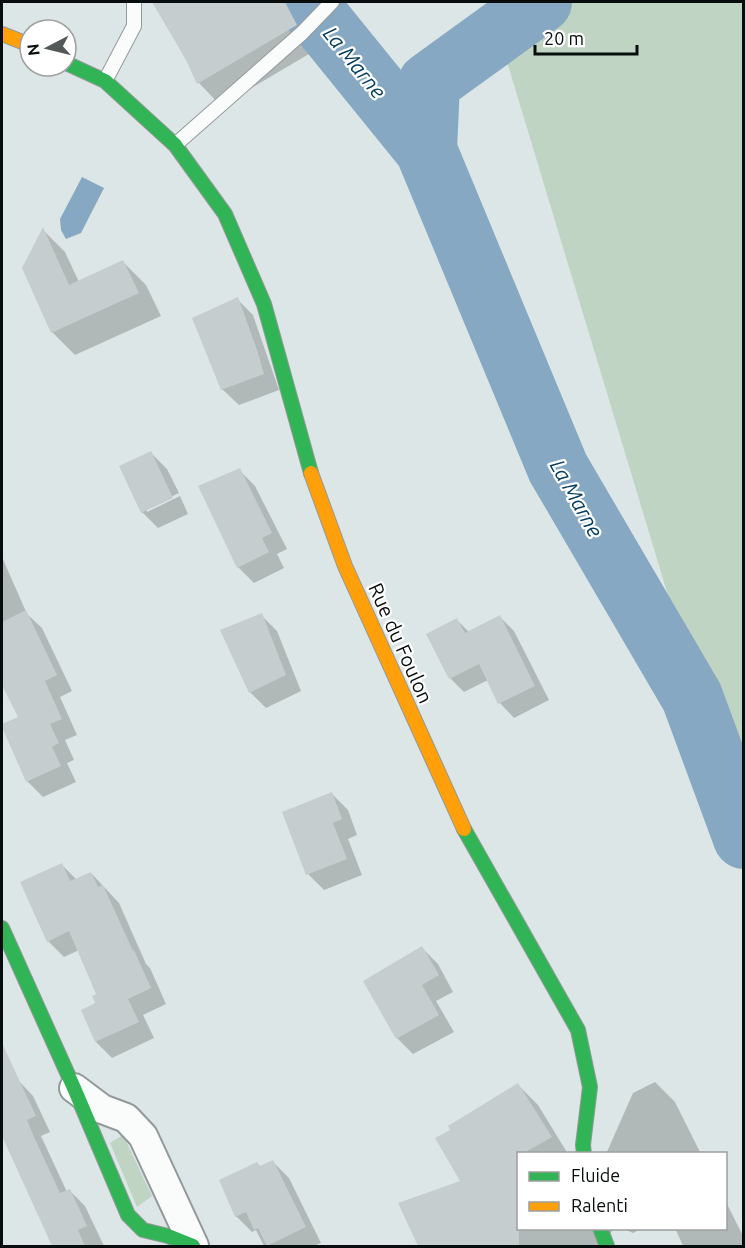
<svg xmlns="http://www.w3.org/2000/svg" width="745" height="1248" font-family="Ubuntu,sans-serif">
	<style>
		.green { fill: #bfd4c2 }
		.water { fill: #86a8c2 }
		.shadow { fill: #0003 }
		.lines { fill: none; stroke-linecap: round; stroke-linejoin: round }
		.river { stroke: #86a8c2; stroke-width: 62 }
		.building { fill: #c6cdce }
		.lane-casing { stroke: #939999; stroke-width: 16 }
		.street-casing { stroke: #939999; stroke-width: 32 }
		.fast-casing { stroke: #939999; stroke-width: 16 }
		.slow-casing { stroke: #939999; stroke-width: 16 }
		.lane { stroke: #fafbfb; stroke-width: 14 }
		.street { stroke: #fafbfb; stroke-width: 28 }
		.fast { stroke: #30b455; stroke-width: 14 }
		.slow { stroke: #ff9f0a; stroke-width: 14 }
		.labels { text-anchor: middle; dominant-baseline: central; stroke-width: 4.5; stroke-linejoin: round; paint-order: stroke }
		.street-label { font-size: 20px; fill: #070d0c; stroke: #fff }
		.water-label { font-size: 21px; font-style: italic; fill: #043d62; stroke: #fff }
	</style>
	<rect width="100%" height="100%" fill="#dde6e6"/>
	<path class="green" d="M489,2H743V747L670,602Z
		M123,1135L152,1196L137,1207L110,1143Z"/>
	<path class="water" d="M82,177L104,188L81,233L66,239L61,230L60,219Z"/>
	<path class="shadow" d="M158,2H319L300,12L319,48L221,106L199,83L187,59L155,3Z
		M43,230L65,252L79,282L123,262L146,285L161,316L75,355L52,332Z
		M237,299L253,315L279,390L239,405L222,389Z
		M151,453L167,469L179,493L147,508V512L180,496L188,514L158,528L142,512Z
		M239,470L255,486L287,549L277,554L284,568L254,583L238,567Z
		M2,557L27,614L42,628L72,691L60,697L77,735L65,740L74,760L67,763L76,782L43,797L27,781L20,717L2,682Z
		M261,615L277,631L301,691L266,708L250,692Z
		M500,617L514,631L549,700L514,718L500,703L488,680L464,692L450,678L457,620L469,632Z
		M332,794L348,810L357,835L348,839L362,875L324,890L308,874Z
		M61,864L77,880L91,873L119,903L146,964L150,968L166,1004L143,1015L154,1038L112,1058L96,1042L83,1010L97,1004L98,995L79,950L64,957L48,941Z
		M422,948L438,964L453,992L436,1001L454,1032L413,1054L397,1038L365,982Z
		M2,1048L16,1081L18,1080L33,1096L50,1132L41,1136L67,1192L69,1190L85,1206L104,1246H53L2,1134Z
		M655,1082L675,1102L701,1154H606L633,1093Z
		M518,1085L538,1105L568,1154H518V1228H642L633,1233L624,1229L613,1230L601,1246H459L438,1191L462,1182Z
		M273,1162L289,1178L321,1243L314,1246H264L256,1230L252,1232L236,1216L261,1167Z
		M726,1202L744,1238V1246H683L675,1228H726Z"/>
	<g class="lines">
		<path class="river" d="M306,2L426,150
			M541,2L429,83L426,150L558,468L692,697L744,838"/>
	</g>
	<path class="building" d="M152,2H285L297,25L197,84L186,60Z
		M43,227L69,285L123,260L139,293L51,333L22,268Z
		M238,297L257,350L264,374L221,390L192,318Z
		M151,451L173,498L141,513L119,466Z
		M240,468L272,533L262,538L269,552L237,568L198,486Z
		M26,610L57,675L45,681L62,719L50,724L59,743L52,747L61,766L26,782L2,727V724L18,717L2,685V622Z
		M262,613L286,675L249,693L220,630Z
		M500,615L535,686L498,704L479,664L449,679L426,634L457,618L465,633Z
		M332,792L342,819L333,823L347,859L306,875L282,812Z
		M62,863L70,881L91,872L98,887L103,885L133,951L134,950L151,988L128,999L139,1022L95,1042L81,1010L95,1003L92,996L96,994L69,931L47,942L20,882Z
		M422,946L439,975L422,985L439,1015L396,1039L363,981Z
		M2,1043L36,1116L27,1120L34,1137L60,1193L70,1189L87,1226L78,1230L85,1246H52L2,1136Z
		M518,1083L552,1137L522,1154H519V1246H418L398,1203L460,1181L435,1138L450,1130L448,1126Z
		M273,1160L306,1227L267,1246L258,1228L254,1230L246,1212L235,1217L219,1180L257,1162L260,1166Z"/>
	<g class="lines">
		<defs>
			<path id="lane" d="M105,81L134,26V2
				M175,145L302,33L332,2"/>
			<path id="street" d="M74,1088L102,1109L126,1118L143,1136L194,1246"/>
			<path id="fast" d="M66,63L105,81L175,145L225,214L264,304L311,473
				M464,829L578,1030L590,1087L583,1145L584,1154
				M2,928L74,1088L128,1215L143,1230L168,1236L193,1246
				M600,1228L607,1246"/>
			<path id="slow" d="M2,34L30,45
				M311,473L345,566L464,829"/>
		</defs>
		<use href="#lane" class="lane-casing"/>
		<use href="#street" class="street-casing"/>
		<use href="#fast" class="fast-casing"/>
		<use href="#slow" class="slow-casing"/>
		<use href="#lane" class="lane"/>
		<use href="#street" class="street"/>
		<use href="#fast" class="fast"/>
		<use href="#slow" class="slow"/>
	</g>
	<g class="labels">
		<g class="street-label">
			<text transform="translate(401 643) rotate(66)">Rue du Foulon</text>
		</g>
		<g class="water-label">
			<text transform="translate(355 62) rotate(51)">La Marne</text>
			<text transform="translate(577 498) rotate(61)">La Marne</text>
		</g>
	</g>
	<rect width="745" height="1248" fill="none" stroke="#070d0c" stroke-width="6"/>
	<rect x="517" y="1152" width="210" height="78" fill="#ffffff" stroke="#9c9e9e" stroke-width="1.5"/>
	<rect x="529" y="1172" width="30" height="9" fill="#30b455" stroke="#9c9e9e" stroke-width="1.5"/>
	<text x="571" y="1182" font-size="18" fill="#070d0c">Fluide</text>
	<rect x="529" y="1202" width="30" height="9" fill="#ff9f0a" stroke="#9c9e9e" stroke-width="1.5"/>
	<text x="571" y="1212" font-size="18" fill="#070d0c">Ralenti</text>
	<g transform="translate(48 48) rotate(263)"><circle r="28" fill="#ffffff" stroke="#9c9e9e" stroke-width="1.5"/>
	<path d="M0-4.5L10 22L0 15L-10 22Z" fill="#525958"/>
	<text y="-9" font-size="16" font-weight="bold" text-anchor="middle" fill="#070d0c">N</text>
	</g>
	<path d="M535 45v9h102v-9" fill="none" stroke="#070d0c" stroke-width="3"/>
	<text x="544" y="45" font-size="18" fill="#070d0c" stroke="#ffffff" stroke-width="4.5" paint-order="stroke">20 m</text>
</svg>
